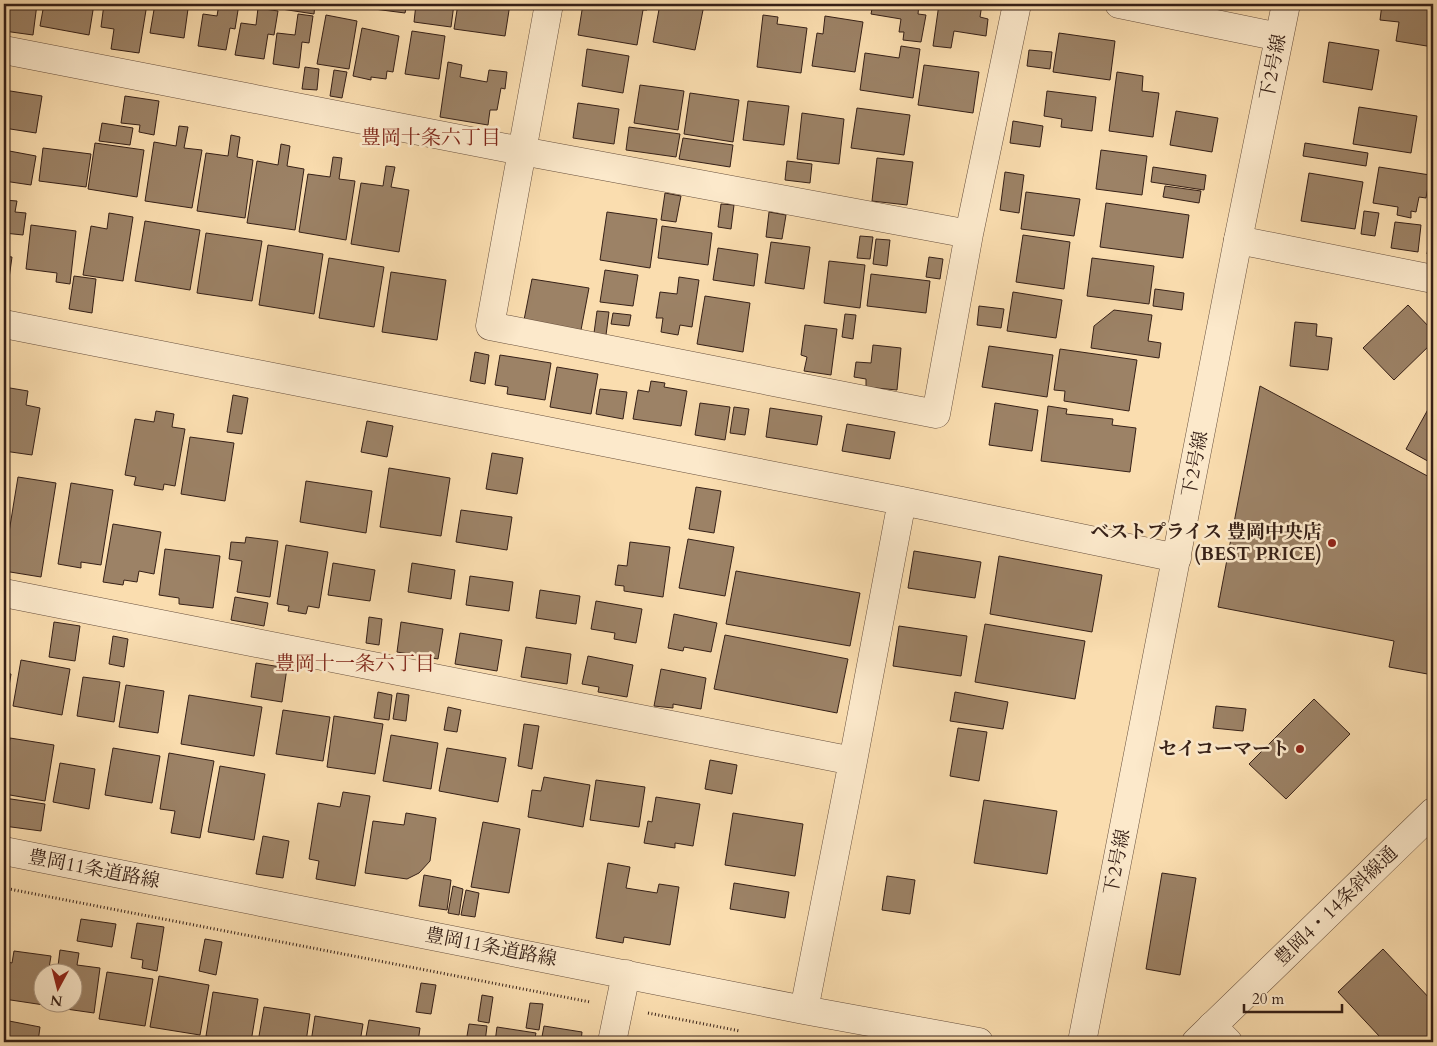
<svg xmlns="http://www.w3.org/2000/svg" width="1437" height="1046" font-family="Cardo,'Noto Serif JP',serif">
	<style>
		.building { fill: #9c8266; stroke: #362017 }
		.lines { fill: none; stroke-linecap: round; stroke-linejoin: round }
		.minor-casing { stroke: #674f3d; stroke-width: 29 }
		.tertiary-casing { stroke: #674f3d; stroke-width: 29 }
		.path { stroke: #362017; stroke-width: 3; stroke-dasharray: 1 2.5; stroke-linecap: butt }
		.minor { stroke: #fce9cb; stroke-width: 28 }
		.tertiary { stroke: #fce9cb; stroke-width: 28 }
		.poi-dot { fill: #8f2418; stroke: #fce9cb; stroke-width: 2 }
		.labels { text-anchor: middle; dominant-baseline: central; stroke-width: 5; stroke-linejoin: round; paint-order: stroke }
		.street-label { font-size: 19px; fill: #362017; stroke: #fce9cb }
		.poi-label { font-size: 19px; font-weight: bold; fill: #362017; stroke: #fce9cb; text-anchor: end }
		.neighbourhood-label { font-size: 20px; fill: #7a1f14; stroke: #fce9cb }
	</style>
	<rect width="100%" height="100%" fill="#faddaf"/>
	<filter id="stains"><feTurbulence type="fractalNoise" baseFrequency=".004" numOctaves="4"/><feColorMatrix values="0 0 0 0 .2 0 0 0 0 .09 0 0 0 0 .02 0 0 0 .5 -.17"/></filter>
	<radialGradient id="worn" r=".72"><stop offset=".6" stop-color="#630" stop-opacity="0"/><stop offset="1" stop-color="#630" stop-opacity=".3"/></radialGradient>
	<path class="building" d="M4,4H37L33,35L4,31Z
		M44,4H94L89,35L40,26Z
		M104,4H147L139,53L111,49L114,29L101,27Z
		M155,4L188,9L184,38L150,33Z
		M219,4H239L235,29L230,28L226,50L198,46L203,14L217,16Z
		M262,4H315L314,14L262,6Z
		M375,4H407L405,13L374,9Z
		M416,4H454L451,27L414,22Z
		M458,4H510L505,36L454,29Z
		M583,4H648L647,10H643L637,45L578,35Z
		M660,4L704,5L695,50L653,42Z
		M873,4H919L918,14L926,15L921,42L903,40L904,32H899L901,19L871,14Z
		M939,4H982L980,17L988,19L986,36L954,31L951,48L933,46Z
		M1382,4H1433V47L1396,41L1399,22L1380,20Z
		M258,8L278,11L274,35L268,34L264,59L235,55L241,23L256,25Z
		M298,14L313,16L309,43L302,42L299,68L273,64L277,33L295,35Z
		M326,15L357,21L349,69L317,64Z
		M763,15L778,17L777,24L807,28L801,73L757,67Z
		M825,16L863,22L855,72L812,66L817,33L823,34Z
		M362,28L399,36L393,72L387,71L386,79L371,77V80L353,76Z
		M412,31L445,36L439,79L405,74Z
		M1059,33L1115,41L1110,80L1053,72Z
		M1329,42L1379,50L1372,90L1323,82Z
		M901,46L920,49L913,98L860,90L865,53L899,58Z
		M587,49L629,56L623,93L582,86Z
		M1029,50L1052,52L1050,69L1027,66Z
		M448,62L462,65L460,77L487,82L489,70L507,72L505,89L501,88L497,110H490L488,125L440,117Z
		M924,65L979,72L973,113L918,105Z
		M305,67L319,69L317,90L302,89Z
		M334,70L347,72L342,98L330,96Z
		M1117,72L1143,76L1142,91L1159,93L1153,137L1109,131Z
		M640,85L684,91L678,130L634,123Z
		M4,90L42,96L36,133L4,128Z
		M1047,91L1096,97L1092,131L1061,127L1062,119L1044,116Z
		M690,93L739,100L733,142L684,134Z
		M125,96L159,101L154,135L139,132L140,125L121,123Z
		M748,101L789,106L784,145L743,140Z
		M578,103L619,109L614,144L573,138Z
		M1359,107L1417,116L1411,153L1353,144Z
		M857,108L910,115L904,155L851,148Z
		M1176,111L1218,118L1212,152L1170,145Z
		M802,113L844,119L839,164L797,159Z
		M1013,121L1043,126L1040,147L1010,143Z
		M102,123L133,128L130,145L99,141Z
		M179,126L188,127L184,148L202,150L192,208L145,201L154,142L176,146Z
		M629,127L680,134L676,157L626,150Z
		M231,135L240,137L237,157L253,160L245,218L197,211L206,153L228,156Z
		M683,138L733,145L730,167L679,159Z
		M95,143L144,150L137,197L88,189Z
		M1305,143L1368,153L1366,166L1303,156Z
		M281,144L290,146L287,166L304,169L295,230L247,223L257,161L278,165Z
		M43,148L91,154L86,187L39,181Z
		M4,150L36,156L31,185L4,181Z
		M1101,150L1147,156L1142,195L1096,189Z
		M333,157L342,158L339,179L355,181L346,240L299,232L308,174L330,177Z
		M877,158L913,162L907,205L872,201Z
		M787,161L812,164L810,183L785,180Z
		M386,166L395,167L391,187L409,190L399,252L351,244L361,183L383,186Z
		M1153,167L1206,175L1204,190L1151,182Z
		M1379,167L1430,175L1426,198L1419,197L1416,212L1411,211V218L1397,215L1398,207L1373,203Z
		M1005,172L1024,175L1019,213L1000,210Z
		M1309,173L1363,182L1355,229L1301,221Z
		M1165,186L1201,191L1199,203L1163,197Z
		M1026,192L1080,199L1074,236L1021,229Z
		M665,193L681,196L676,222L661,220Z
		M4,200L17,201L15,212L26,213L23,235L4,233Z
		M1106,203L1189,215L1183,258L1100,247Z
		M721,204L734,205L731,229L718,227Z
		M1364,211L1379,213L1375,236L1361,234Z
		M607,212L657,219L650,268L600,260Z
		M769,212L786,215L782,239L766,237Z
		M109,213L133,217L123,281L83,275L91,226L107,229Z
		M1433,219V255L1427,254Z
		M145,221L200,230L190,290L135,281Z
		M1395,222L1421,225L1418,252L1391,248Z
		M31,225L76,231L70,284L56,282L57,273L26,269Z
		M662,226L712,233L708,265L658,258Z
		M206,233L262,241L252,301L197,293Z
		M1023,235L1070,242L1064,289L1016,282Z
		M860,236L873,237L870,259L857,258Z
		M876,239L890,240L887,266L873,264Z
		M771,242L810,247L804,289L765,283Z
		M268,245L323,254L314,314L259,305Z
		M718,248L758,254L754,286L713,280Z
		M4,256L12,257L7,293L4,292Z
		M929,257L943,259L940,279L926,277Z
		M329,258L384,267L374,327L319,318Z
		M1092,258L1154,266L1149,304L1087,296Z
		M829,261L865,265L860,308L824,303Z
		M605,270L638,275L633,306L600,302Z
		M391,272L446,280L437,340L382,332Z
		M871,274L930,281L926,313L867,306Z
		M74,276L96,279L92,313L69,309Z
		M679,277L699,280L692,327L680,325L678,335L661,332L663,318H656L660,292L677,294Z
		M532,279L589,288L581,330L524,320Z
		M1155,289L1184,293L1182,310L1153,306Z
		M1013,292L1062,300L1056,338L1007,331Z
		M705,296L750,303L743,352L697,344Z
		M1408,305L1433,331V342L1394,380L1363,348Z
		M979,306L1004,309L1001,328L977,325Z
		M1114,310L1152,315L1148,341L1161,343L1159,358L1091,348L1094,326Z
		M597,311L609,312L606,335L594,333Z
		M613,313L631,315L629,326L611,324Z
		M845,314L856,315L853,339L842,337Z
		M1295,322L1317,324L1316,336L1332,338L1328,370L1290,366Z
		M805,325L837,329L831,375L804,371L807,357L801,355Z
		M873,345L901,348L897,390L866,387V379L854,377L856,362L871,363Z
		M989,346L1053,355L1047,397L982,387Z
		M1060,349L1137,360L1129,411L1064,401L1065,391L1054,390Z
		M475,352L489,355L485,384L470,381Z
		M500,355L551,363L545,400L507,394L508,387L495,385Z
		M557,367L598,374L591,414L550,407Z
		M651,381L665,383L664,387L687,391L681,426L633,419L638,390L649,392Z
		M1260,386L1433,479V675L1389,667L1394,641L1218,607Z
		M4,387L28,391L26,405L40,408L32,455L4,451Z
		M600,389L627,392L623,419L596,414Z
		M233,395L248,398L242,434L227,432Z
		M700,403L730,407L725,440L695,435Z
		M995,403L1038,410L1032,451L989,445Z
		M1431,404L1433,405V464L1406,449Z
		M1048,406L1067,409L1066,414L1113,419L1112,425L1136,428L1130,472L1041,461Z
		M734,407L749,409L745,435L730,433Z
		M770,408L822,416L817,445L766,437Z
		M156,411L174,414L172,427L185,429L175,486L164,484L163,490L134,485L136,477L125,475L135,419L154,422Z
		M367,421L393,426L387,457L361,452Z
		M847,424L895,432L890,459L842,451Z
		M190,437L234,443L225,501L181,494Z
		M492,453L523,458L517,494L486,489Z
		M389,468L450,478L441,536L380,527Z
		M18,477L56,483L41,577L4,571V563Z
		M306,481L372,491L366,533L300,522Z
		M71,483L113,490L101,565L81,562V568L58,564Z
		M696,487L721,491L714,533L689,529Z
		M461,510L512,517L507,550L456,542Z
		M113,524L161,532L154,574L139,571L137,582L124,580L123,585L103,582Z
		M246,537L278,541L270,597L237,592L242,561L229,559L231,542L245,543Z
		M688,539L734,547L725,596L679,588Z
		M630,542L670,547L663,597L624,591V586L615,585L618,565L627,566Z
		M286,545L328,552L319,608L308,606L306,614L288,611L289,606L277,604Z
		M165,549L220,556L213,608L179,604V598L159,595Z
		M914,551L981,562L975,598L908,588Z
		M999,556L1102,575L1092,632L990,614Z
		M333,563L375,570L370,601L328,595Z
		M412,563L455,570L451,599L408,592Z
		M736,571L860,593L850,646L726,624Z
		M470,576L513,582L509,611L466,605Z
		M540,590L580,596L576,624L536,618Z
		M235,597L268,603L264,626L231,620Z
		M596,601L642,609L636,643L614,639L615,633L591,629Z
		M674,614L717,623L711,652L684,647L683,651L668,648Z
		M369,617L382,619L379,645L366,643Z
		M54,622L80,626L75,661L49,657Z
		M401,622L443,629L438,659L397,652Z
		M985,624L1085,641L1075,699L975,682Z
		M899,626L967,636L961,676L893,666Z
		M460,633L502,640L497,671L455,664Z
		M725,635L848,659L837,713L714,689Z
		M113,636L128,639L124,667L109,664Z
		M526,647L571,654L567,684L521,677Z
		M588,656L633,665L627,697L598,692L599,687L582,684Z
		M21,660L70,669L62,715L13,706Z
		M256,663L287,668L282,702L251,697Z
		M661,669L706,678L701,709L673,704V708L654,706Z
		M4,673L11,674L5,712H4Z
		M83,677L120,682L114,722L77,716Z
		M126,685L164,691L158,733L119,727Z
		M378,692L392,695L389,720L374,718Z
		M955,692L1008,702L1003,729L950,721Z
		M397,693L409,695L406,721L393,719Z
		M189,695L262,707L254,756L181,744Z
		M1314,699L1350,734L1286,799L1249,764Z
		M1216,706L1246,709L1243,731L1213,728Z
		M448,707L461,710L457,732L444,730Z
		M283,710L330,717L323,761L276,754Z
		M334,716L383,724L375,774L327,767Z
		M524,724L539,726L532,769L518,766Z
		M958,728L987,732L979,781L950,776Z
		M391,735L438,743L431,789L383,781Z
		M10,738L54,745L45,801L4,794V778Z
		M113,748L160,756L152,803L105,795Z
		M447,748L506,758L498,802L439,791Z
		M169,753L214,761L200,838L171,833L175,811L160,809Z
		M710,760L737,765L732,794L705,789Z
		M60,763L95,769L89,809L53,802Z
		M220,766L265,774L254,840L208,832Z
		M544,777L590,785L583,827L528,817L532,790L541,791Z
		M596,780L645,787L639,827L590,820Z
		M343,792L370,796L355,886L316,879L319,861L309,859L318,803L340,807Z
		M656,797L700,804L693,846L675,843V848L644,843L648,821L652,822Z
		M4,798L45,804L41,831L4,826Z
		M984,800L1057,811L1047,874L974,863Z
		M406,813L436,818L430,861L419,873L407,879L365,873L373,821L404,825Z
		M733,813L803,824L795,876L725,865Z
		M483,822L520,829L509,893L471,887Z
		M263,836L289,841L283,878L256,874Z
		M608,863L630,867L626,888L657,893L659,884L679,887L670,945L624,937L623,943L596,938Z
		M1162,873L1196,878L1180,975L1146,969Z
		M424,875L451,880L447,910L419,906Z
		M887,876L915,880L910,914L882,910Z
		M734,883L789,892L785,918L730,909Z
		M453,886L463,889L459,915L448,913Z
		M466,890L479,893L475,917L461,915Z
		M81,919L116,924L112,947L77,941Z
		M137,923L164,927L157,971L142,968L143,960L131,958Z
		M205,939L222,942L216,975L199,971Z
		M1383,949L1433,1002V1042H1380V1037L1338,992Z
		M60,950L79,953L77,965L100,968L94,1013L52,1007L53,1004H72V974H57Z
		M14,951L51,956L48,974H42V1004H44V1005L4,999V961L12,963Z
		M107,972L153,979L145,1026L99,1019Z
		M159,976L209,985L200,1035L150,1027Z
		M421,983L436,985L431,1014L416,1012Z
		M213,992L258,999L251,1042H234L235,1040L206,1036Z
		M482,995L493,997L489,1023L478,1021Z
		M530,1003L543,1004L539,1030L526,1028Z
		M264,1007L310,1014L306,1042H258Z
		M315,1016L363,1024L360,1042H311Z
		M4,1020L40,1027L38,1042H4Z
		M369,1020L420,1028L418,1042H365Z
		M469,1024L487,1026L485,1042H466Z
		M544,1026L582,1032L581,1042H541Z
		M497,1027L536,1033L534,1042H495Z
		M46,1037L84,1042H45Z
		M633,1037L671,1042H632Z"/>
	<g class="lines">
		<defs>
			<path id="minor" d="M549,4L490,326L936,414L969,234L1017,4
				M4,50L522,151L969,234
				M1238,240L1433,279
				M4,324L902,501L1177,558
				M4,593L853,761
				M4,851L804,1010L979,1042
				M804,1010L853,761L902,501
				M1212,1026L1228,1042
				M612,1042L626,974"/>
			<path id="tertiary" d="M1119,4L1279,37
				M1082,1042L1238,240L1286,4
				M1196,1042L1433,812"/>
		</defs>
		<use href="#minor" class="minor-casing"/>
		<use href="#tertiary" class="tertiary-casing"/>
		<path class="path" d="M4,888L590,1002
			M648,1013L740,1031"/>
		<use href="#minor" class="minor"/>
		<use href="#tertiary" class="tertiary"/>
	</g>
	<g class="poi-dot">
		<circle cx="1332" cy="543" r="5"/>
		<circle cx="1300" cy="749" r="5"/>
	</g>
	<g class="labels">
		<g class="street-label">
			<text transform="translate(1273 67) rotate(-79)">下2号線</text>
			<text transform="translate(1195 464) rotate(-79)">下2号線</text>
			<text transform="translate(1117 862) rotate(-79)">下2号線</text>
			<text transform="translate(94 869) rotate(11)">豊岡11条道路線</text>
			<text transform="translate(1336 906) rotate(-44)">豊岡4・14条斜線通</text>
			<text transform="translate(491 947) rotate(11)">豊岡11条道路線</text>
		</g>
		<g class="poi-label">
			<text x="1322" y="532">ベストプライス 豊岡中央店<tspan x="1322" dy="22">(BEST PRICE)</tspan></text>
			<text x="1290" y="749">セイコーマート</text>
		</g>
		<g class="neighbourhood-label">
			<text x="431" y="137">豊岡十条六丁目</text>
			<text x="355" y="663">豊岡十一条六丁目</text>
		</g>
	</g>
	<rect width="1437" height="1046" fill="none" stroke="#faddaf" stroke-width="20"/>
	<rect x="5" y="5" width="1427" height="1036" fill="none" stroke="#362017" stroke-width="2.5"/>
	<rect x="10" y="10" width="1417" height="1026" fill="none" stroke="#362017"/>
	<g transform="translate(58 988) rotate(187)"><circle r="24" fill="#fce9cb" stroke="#ad9983"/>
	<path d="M0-4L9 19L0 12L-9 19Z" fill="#8f2418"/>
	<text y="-8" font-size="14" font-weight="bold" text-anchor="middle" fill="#362017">N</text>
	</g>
	<path d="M1244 1004v8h98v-8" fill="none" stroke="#362017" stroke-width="2.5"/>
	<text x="1252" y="1004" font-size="15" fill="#362017" stroke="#fce9cb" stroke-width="4" paint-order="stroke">20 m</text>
	<rect width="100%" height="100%" filter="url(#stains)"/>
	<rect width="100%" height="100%" fill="url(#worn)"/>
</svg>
